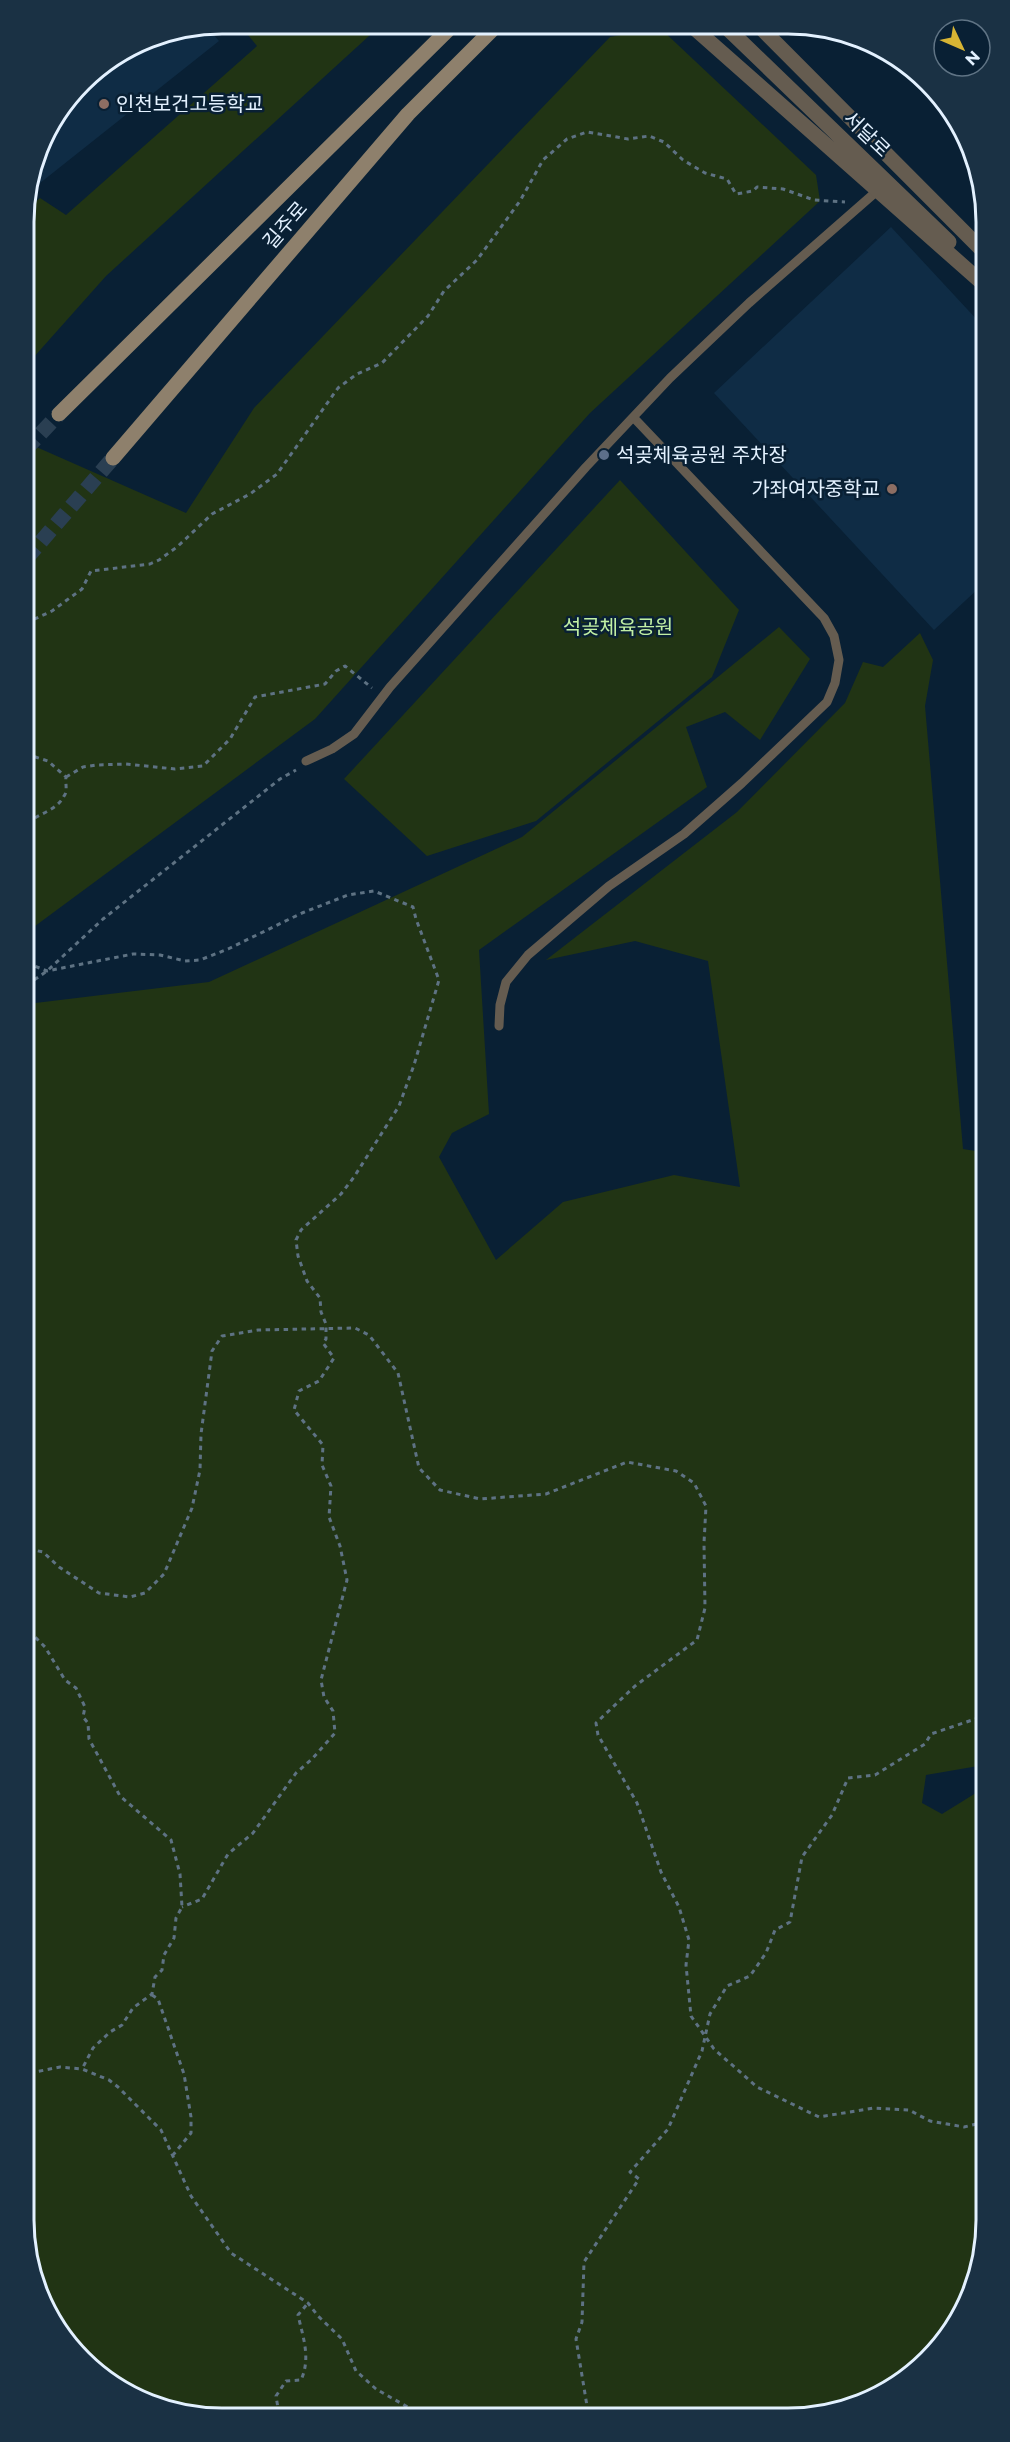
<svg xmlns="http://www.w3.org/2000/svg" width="1010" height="2442" font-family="Montserrat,'Noto Sans KR',sans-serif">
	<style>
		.built { fill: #0f2c45 }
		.green { fill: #213414 }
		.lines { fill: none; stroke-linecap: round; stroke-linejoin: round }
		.secondary-tunnel { stroke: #2a3f52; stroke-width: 15; stroke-dasharray: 15 8; stroke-linecap: butt }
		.path { stroke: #5e7283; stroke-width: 3; stroke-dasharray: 4.5 4.5; stroke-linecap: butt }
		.service { stroke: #655c50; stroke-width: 9 }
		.tertiary { stroke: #655c50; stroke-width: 15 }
		.secondary { stroke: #8e806c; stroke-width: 15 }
		.education-dot { fill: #8d6e63; stroke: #092034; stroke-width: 2 }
		.service-dot { fill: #5c6f8a; stroke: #092034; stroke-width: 2 }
		.labels { text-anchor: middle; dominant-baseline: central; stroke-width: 5; stroke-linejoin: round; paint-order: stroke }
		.poi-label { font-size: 20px; fill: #e3f1ff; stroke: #092034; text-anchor: start }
		.street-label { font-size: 20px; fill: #e3f1ff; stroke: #092034 }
		.park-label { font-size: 20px; fill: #c1efa4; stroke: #092034 }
		.rim { fill: none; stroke: #e3f1ff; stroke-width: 3 }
	</style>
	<rect width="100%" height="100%" fill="#092034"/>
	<path class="built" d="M207,27L219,41L30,191L45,135L91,74L147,39Z
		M891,227L980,323L981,586L934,630L714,393Z"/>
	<path class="green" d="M239,24L381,25L106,276L25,367L24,211L40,198L66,215L257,46Z
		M660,28L816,175L820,201L590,413L315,719L27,932L25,442L186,513L254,408L610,37Z
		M620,480L739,610L712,677L536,821L427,856L344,779Z
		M779,627L810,659L760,740L725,712L686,727L707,787L479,950L489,1114L452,1133L439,1157L496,1260L563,1202L674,1175L740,1187L708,961L635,941L546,960L737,812L845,703L863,662L883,667L920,633L933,660L925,706L963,1149L982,1152L984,1765L926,1775L922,1803L942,1814L984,1788L986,2232L971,2295L937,2350L887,2391L838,2411L184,2414L135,2397L82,2360L31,2270L27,1004L209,982L522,837Z"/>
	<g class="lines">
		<path class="secondary-tunnel" d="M25,450L59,414
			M26,559L113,458"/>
		<path class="path" d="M26,623L52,611L82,589L91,571L150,564L159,560L177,547L212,514L250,494L277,474L338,388L357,374L382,363L428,316L444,291L477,260L520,201L543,160L567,139L587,132L628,139L649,136L664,142L683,160L705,173L727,179L736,194L753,191L757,187L783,189L814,200L845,202
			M26,754L48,761L66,777C65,783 68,791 64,796C56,812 37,813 26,825
			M66,777L83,767L96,765L126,764L175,769L203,766L230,739L255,697L325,684L336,671L345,666L372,688
			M27,963L47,971L133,954L160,955L185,961L200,960L228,949L302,913L348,895L374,891L413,907L416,919L439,980L414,1065L399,1106L354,1177L341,1194L301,1230L296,1240L298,1256L307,1281L320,1298L321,1312L326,1324V1339L323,1343L334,1358L319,1381L299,1391L294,1410L323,1445L322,1465L331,1486L329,1517L340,1546L347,1580L321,1680L324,1697L333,1711L335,1733L312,1759L296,1773L253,1833L228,1854L202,1899L182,1907
			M27,985L47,971L103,919L280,779L296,770
			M29,1549L43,1552L59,1567L99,1593L130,1597L145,1593L164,1574L192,1508L200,1470L201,1434L212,1351L222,1336L258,1330L355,1328L369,1335L398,1373L419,1468L440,1490L480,1499L546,1494L627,1462L676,1471L694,1483L706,1506L704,1543L705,1608L697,1640L635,1686L596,1723L598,1735L637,1803L661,1872L679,1907L689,1940L686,1965L691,2016L714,2049L757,2087L819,2117L874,2108L909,2110L930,2121L964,2127L985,2122
			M29,1631L45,1647L65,1680L76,1688L85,1707L83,1717L88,1723L89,1739L120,1796L171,1840L180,1874L182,1907L176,1918L174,1938L164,1955L162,1970L155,1977L152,1994L133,2008L122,2025L110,2032L93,2048L82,2069
			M152,1995L158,1999L184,2074L191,2117V2133L173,2155
			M30,2073L60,2067L82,2069L109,2080L118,2087L161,2130L191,2196L231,2253L308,2303L318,2316L342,2339L356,2371L376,2389L418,2413
			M588,2412L576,2339L582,2322L584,2262L639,2179L630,2172L668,2129L702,2051L710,2014L727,1986L750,1976L766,1953L775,1930L790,1922L802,1857L832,1815L848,1778L875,1775L925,1744L931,1734L984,1716
			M279,2414L276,2396L286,2381L301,2380C311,2358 303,2337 298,2315L308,2303"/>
		<path class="service" d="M306,761L332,749L354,734L390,687L586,467L670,378L749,303L877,191
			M499,1026L500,1005L506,982L528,955L609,886L684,834L742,783L827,702L835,683L839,660L834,636L824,618L634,418"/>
		<path class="tertiary" d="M693,27L980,281
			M726,27L949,242
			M760,27L980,248"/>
		<path class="secondary" d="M59,414L453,25
			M113,458L408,114L496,26"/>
	</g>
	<g class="education-dot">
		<circle cx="104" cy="104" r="6"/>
		<circle cx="892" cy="489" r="6"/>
	</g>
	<circle class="service-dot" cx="604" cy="455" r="6"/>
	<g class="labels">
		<g class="poi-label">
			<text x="116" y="104">인천보건고등학교</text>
			<text x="616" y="455">석곶체육공원 주차장</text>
			<text x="880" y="489" text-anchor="end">가좌여자중학교</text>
		</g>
		<g class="street-label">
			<text transform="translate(867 134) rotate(44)">서달로</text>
			<text transform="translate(285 225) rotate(-49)">길주로</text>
		</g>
		<g class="park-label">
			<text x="618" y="627">석곶체육공원</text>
		</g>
	</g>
	<path d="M0 0H1010V2442H0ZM222 34H788A188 188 0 0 1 976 222V2220A188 188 0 0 1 788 2408H222A188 188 0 0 1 34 2220V222A188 188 0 0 1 222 34Z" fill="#1a3144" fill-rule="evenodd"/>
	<path class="rim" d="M222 34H788A188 188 0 0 1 976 222V2220A188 188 0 0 1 788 2408H222A188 188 0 0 1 34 2220V222A188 188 0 0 1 222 34Z"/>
	<g transform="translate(962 48) rotate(134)"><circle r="28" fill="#092034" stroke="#607485" stroke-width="1.5"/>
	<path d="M0-4.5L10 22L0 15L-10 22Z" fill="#d7b434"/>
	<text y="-9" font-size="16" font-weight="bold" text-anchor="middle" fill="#e3f1ff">N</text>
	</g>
</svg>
